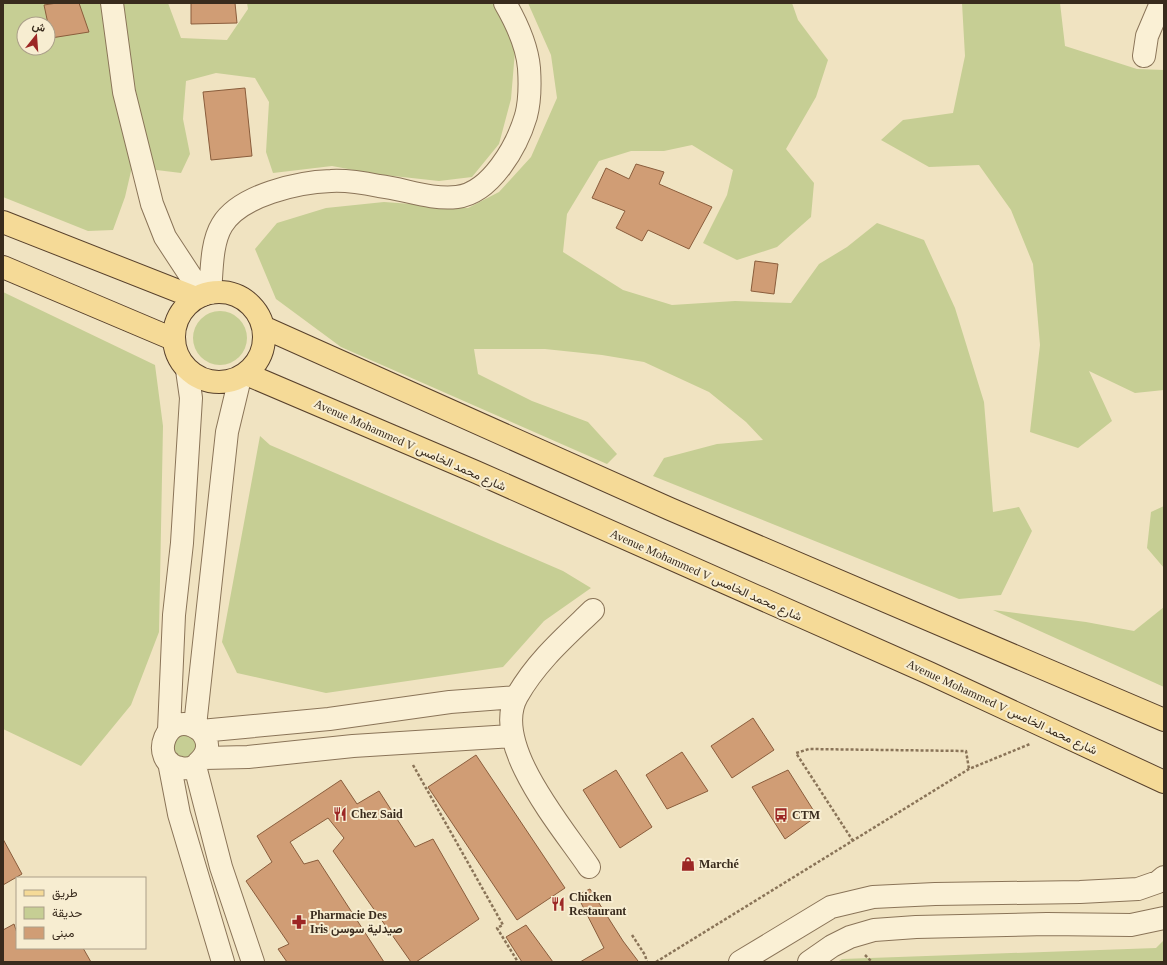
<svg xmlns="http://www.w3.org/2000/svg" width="1167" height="965" font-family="'Times New Roman',Vazirmatn,serif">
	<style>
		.green { fill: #c6ce94; fill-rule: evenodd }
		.building { fill: #d09d75; stroke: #8a5d3c }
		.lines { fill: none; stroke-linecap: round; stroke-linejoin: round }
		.minor-casing { stroke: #8a7458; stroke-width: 24 }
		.major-casing { stroke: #58412c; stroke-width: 24 }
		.path { stroke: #8a7458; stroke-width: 2.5; stroke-dasharray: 3 2; stroke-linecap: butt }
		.minor { stroke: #faf0d5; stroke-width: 22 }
		.major { stroke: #f5da97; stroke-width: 22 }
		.labels { text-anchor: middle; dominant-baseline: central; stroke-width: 4; stroke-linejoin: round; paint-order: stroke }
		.street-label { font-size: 12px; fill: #392b1d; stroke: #f7edd1 }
		.poi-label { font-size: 12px; font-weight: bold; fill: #392b1d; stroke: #f7edd1; text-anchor: start }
	</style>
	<rect width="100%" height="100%" fill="#f0e3c1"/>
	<path class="green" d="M3,3H168L181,38L227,40L248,9L247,3H497L515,51L511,99L499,144L472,177L439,181L375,174L332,166L273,173L266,152L269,102L255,78L216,73L186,81L183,119L190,154L181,173L132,167L125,197L113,230L88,231L3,197ZM24,24H48V48H24Z
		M528,3H792L798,20L828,60L816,97L786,149L814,183L811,217L777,247L737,260L703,243L727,195L733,170L692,145L664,151H631L599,161L567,214L563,252L623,290L672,305L735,301L791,303L819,264L847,247L877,223L924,240L955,308L984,402L993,512L1019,507L1032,531L1001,595L959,599L653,476L664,458L717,444L763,440L746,422L709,392L644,362L602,355L545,349H474L478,374L532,401L588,422L617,454L607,464L341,347L276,299L255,249L277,223L326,208L384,202L468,208L499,192L531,157L557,98L551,55Z
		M962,3H1060L1065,46L1137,69L1164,70V390L1135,393L1089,371L1112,421L1078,448L1030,432L1040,345L1033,264L1011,210L979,165L929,167L881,140L903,120L953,113L965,56Z
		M3,292L155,365L163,426L159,632L131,705L81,766L3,729Z
		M193 338a27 27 0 1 1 54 0a27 27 0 1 1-54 0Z
		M260,436L270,445L563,571L591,588L544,621L503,667L326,693L237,673L222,642Z
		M1164,506V568L1147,548L1151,512Z
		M1164,607V687L993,610L1086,622L1134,631Z
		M172,733L199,737L193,759H176L169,738Z
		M1164,940V962H837L842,959L1156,948Z"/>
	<path class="building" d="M57,3H79L89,32L51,38L44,5Z
		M191,3H235L237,23L191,24Z
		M245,88L252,156L211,160L203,92Z
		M636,164L664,172L659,184L712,207L689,249L648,230L642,241L616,228L625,211L592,198L606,168L629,179Z
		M755,261L778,264L774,294L751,291Z
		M753,718L774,750L732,778L711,746Z
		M682,752L708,791L667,809L646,775Z
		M476,755L565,888L517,920L428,787Z
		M616,770L652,827L620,848L583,790Z
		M788,770L817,816L785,839L752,787Z
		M341,780L357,804L379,791L415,847L433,839L479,919L416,962H411L333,851L344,838L328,818L290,842L304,864L318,860L384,962H287L278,949L289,944L246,881L272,862L257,836Z
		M3,839L22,874L3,885Z
		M590,889L623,941L638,961L636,962H580L604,948L577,895Z
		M14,924L17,933V948H83L91,962H3V930Z
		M526,925L553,962H522L506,937Z"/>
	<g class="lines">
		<defs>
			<path id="minor" d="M112,3L124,92L152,204L165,237L203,295
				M1144,56L1147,36L1161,3
				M210,293C212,271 211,243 222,225C240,195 299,182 331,181C347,180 364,183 379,186C405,189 430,200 457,197C491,193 517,146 526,116C530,101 530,83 529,68C527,45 516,22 505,3
				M195,726L227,432L240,378
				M169,730L174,615L182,543L191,398L187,370
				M201,731C210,742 209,753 198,763C194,768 187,769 181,768C146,763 167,704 201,731L329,719L450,702L516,697
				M204,758L248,757L353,746L512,736
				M169,762L179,814L223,962
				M195,766L221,867L253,962
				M589,867C563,828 490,744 517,696C537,661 565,637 593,610
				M740,962L831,907L873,897L935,894L1080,892L1138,889L1158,882L1164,877
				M809,962L832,946L850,937L874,930L916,927L1047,924L1131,925L1164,918"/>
			<path id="major" d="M3,222L196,298
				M3,267L173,339
				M174 337a45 45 0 1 1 90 0a45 45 0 1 1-90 0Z
				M263,327L670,509L1164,720
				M246,374L476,472L929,673L1164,782"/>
		</defs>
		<use href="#minor" class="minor-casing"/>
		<use href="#major" class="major-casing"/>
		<path class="path" d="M413,765L503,925L497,928L518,962
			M853,841L796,753L809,749L966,751L969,769
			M632,935L645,955L647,962
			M865,955L872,962
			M656,962L969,769L1030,744"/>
		<use href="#minor" class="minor"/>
		<use href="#major" class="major"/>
	</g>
	<defs>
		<symbol id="restaurant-bare" viewBox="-9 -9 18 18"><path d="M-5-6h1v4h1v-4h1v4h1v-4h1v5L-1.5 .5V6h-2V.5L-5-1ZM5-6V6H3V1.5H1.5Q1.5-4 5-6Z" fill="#9c2725" stroke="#f7edd1" stroke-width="2.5" paint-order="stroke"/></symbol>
		<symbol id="bus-bare" viewBox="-9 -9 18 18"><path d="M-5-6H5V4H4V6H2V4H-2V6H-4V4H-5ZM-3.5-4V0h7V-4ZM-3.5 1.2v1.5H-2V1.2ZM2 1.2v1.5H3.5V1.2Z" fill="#9c2725" stroke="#f7edd1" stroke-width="2.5" paint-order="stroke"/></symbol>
		<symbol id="shop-bare" viewBox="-9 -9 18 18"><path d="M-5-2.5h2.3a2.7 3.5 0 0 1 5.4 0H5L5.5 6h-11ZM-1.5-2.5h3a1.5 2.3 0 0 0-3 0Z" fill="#9c2725" stroke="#f7edd1" stroke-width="2.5" paint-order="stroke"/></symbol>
		<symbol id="pharmacy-bare" viewBox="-9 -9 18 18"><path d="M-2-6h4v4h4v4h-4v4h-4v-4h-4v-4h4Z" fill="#9c2725" stroke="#f7edd1" stroke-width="2.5" paint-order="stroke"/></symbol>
	</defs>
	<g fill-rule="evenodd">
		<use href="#restaurant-bare" x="330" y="804" width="20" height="20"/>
		<use href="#bus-bare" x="771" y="805" width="20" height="20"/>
		<use href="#shop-bare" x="678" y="854" width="20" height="20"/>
		<use href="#restaurant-bare" x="548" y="894" width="20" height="20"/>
		<use href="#pharmacy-bare" x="289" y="912" width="20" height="20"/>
	</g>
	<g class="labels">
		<g class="street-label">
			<text transform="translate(410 445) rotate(24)">Avenue Mohammed V شارع محمد الخامس</text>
			<text transform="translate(706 575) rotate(24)">Avenue Mohammed V شارع محمد الخامس</text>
			<text transform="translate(1002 707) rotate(25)">Avenue Mohammed V شارع محمد الخامس</text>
		</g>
		<g class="poi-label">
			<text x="351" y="814">Chez Said</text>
			<text x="792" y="815">CTM</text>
			<text x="699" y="864">Marché</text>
			<text x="569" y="897">Chicken<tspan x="569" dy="14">Restaurant</tspan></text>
			<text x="310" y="915">Pharmacie Des<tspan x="310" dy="14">Iris صيدلية سوسن</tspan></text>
		</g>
	</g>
	<rect width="1167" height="965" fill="none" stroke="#392b1d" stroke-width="8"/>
	<rect x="16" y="877" width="130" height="72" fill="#f7edd1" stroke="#ab9f89"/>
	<rect x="24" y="890" width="20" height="6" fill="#f5da97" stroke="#ab9f89"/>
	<text x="52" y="897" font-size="12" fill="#392b1d">طريق</text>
	<rect x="24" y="907" width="20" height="12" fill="#c6ce94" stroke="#ab9f89"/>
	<text x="52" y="917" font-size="12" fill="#392b1d">حديقة</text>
	<rect x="24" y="927" width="20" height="12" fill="#d09d75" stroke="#ab9f89"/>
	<text x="52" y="937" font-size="12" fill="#392b1d">مبنى</text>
	<g transform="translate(36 36) rotate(17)"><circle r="19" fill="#f7edd1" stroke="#ab9f89"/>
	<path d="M0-3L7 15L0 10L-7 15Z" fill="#9c2725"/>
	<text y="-6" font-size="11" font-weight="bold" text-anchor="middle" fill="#392b1d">ش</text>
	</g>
</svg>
